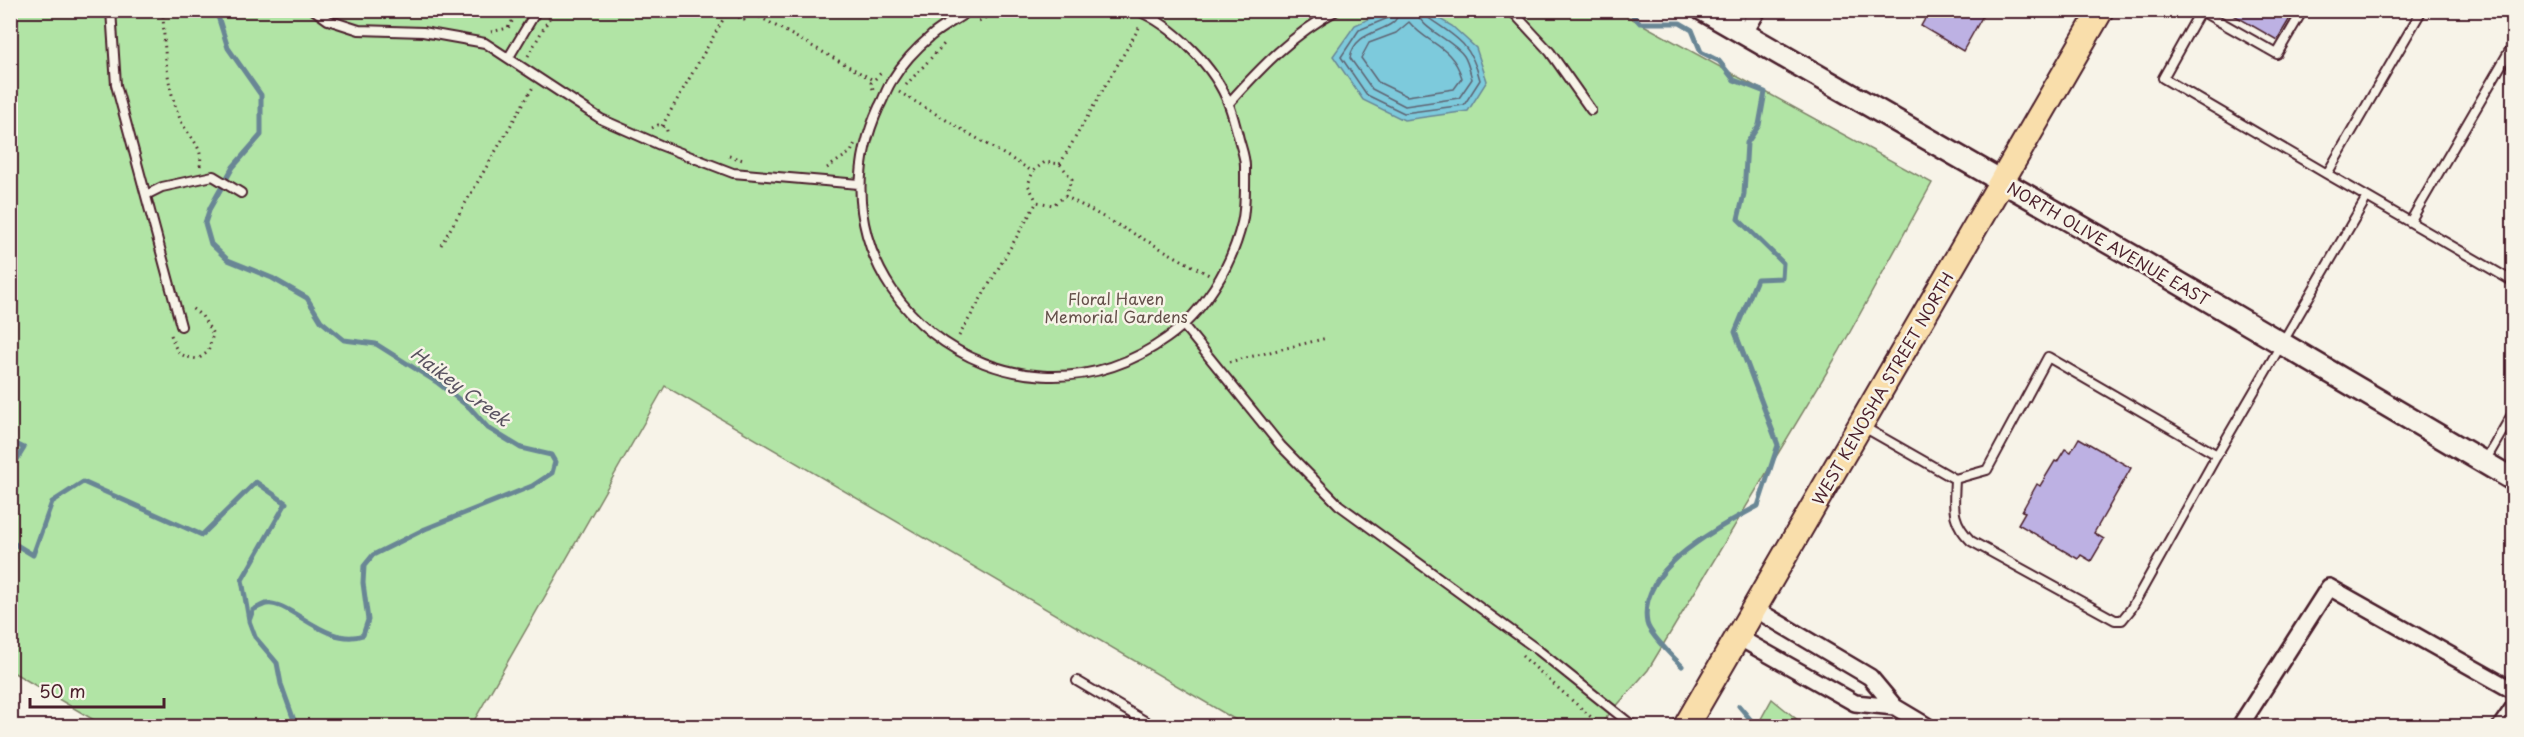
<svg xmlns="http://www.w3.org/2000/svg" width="2524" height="737" font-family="'Playpen Sans',sans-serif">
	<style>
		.green { fill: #b1e4a5; stroke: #7e8268; stroke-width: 1.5 }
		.water { fill: #7dcadc; stroke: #698695; stroke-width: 1.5 }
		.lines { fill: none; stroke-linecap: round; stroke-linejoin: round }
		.shore { stroke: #5e6372; stroke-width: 1.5 }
		.stream { stroke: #698695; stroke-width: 5 }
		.building { fill: #bdb1e3; stroke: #4a1f2b; stroke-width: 1.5 }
		.lane-casing { stroke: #4a1f2b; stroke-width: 12 }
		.street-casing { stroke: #4a1f2b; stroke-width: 20 }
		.secondary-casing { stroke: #4a1f2b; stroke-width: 26 }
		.primary-casing { stroke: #4a1f2b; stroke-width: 28 }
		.path { stroke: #4a1f2b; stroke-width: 3; stroke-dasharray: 1.5 4.5; stroke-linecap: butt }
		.lane { stroke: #f7f3e8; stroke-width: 8 }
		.street { stroke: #f7f3e8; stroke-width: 15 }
		.secondary { stroke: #f7f3e8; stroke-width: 21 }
		.primary { stroke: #f9deab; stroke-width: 24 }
		.labels { text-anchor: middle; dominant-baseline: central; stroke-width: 5; stroke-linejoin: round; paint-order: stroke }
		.street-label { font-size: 16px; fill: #4a1f2b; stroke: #f7f3e8 }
		.park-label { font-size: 16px; fill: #64504a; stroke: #f7f3e8 }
		.water-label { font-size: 18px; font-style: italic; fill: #595260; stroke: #f7f3e8 }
	</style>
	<rect width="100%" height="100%" fill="#f7f3e8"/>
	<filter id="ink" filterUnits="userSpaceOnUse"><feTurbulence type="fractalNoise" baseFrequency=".0167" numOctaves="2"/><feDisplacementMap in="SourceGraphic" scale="12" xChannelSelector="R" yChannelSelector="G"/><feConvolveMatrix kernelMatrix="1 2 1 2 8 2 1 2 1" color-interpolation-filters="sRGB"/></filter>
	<g filter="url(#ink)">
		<path class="green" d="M11,11H1618L1932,183L1839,352L1648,670L1599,726H1246L665,386L471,726H104L11,671Z
			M1772,699L1805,726H1757Z"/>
		<path class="water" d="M1401,10L1426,11L1452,26L1476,48L1487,81L1468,111L1404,120L1363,100L1333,56L1355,25L1380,14Z"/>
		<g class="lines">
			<path class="shore" d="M1392,10L1388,18L1359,30L1341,57L1367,95L1404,113L1464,105L1480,80C1471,44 1457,37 1427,17L1425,10
				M1399,10C1398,35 1356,25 1350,58L1372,89L1405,106L1459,98L1472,79C1470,72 1468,62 1464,56C1453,39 1418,29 1417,10
				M1409,22C1428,45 1452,45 1462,78L1454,89L1407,96L1378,82L1361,58L1369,43L1396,33Z"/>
			<path class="stream" d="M216,10L228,48L261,95V135L233,167L210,208L205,223L211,244L228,260L272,278L307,298L321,321L344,340L376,344L438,383L470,408L488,428L521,448L551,455L555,462L552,473L532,486L425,529L373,555L364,566L363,583L368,620L363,635C326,648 289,599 266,604C262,605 257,608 253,610L249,621L255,637L277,663L281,684L296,726
				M1632,10V14L1640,23H1680L1692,30L1701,52L1719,61L1734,80L1765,92L1759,125L1747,143L1744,194L1738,219L1783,263L1782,278L1757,279L1735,332L1778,445L1758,506C1718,528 1637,568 1647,623C1649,634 1673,657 1682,666
				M10,441L24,448L10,471
				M10,541L33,555L52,502L83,482L202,535L256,482L286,503L242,580L249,620
				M1739,706L1756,726"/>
		</g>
		<path class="building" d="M1930,10H1986L1963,51L1921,26Z
			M2225,10H2295L2277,40Z
			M2079,438L2131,468L2094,533L2104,539L2091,561L2081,555L2078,559L2018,524L2025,512L2022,511L2037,484L2040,486L2055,461L2057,462L2065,449L2071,452Z"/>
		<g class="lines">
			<defs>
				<path id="lane" d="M111,10L116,85L181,326
					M314,10L328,20L359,30L423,32L485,43L601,119L660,145L733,173L859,184
					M970,10C958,19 942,26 931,36C918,47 902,64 893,79C887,87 884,98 879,107C797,287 1007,453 1167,338C1204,312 1231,268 1242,223C1246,206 1245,183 1245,166C1245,156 1240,145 1238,135C1235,125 1233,115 1229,105C1216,68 1173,25 1136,10
					M1511,10L1550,52L1591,110
					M2201,10L2163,78L2327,174L2422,10
					M2201,11L2277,54L2303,10
					M509,57L537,10
					M1229,103C1261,67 1293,34 1337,10
					M2327,174L2367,197
					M146,195L162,187L213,176L241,193
					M2410,222L2514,43
					M1184,326L1281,446L1339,505L1538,650L1633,726
					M1862,426L1955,479L1987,470L2048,357L2217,455L2367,197L2514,282
					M2485,461L2514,411
					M1955,479C1954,507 1950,520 1971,541L2115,620H2122L2131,609L2217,455
					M1077,681L1153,726"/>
				<path id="street" d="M1731,26L1740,10
					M1744,34L1758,10
					M1755,609L1870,677L1895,707L1927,726
					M1738,637L1855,703L1895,707
					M2240,726L2329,587L2514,691
					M2501,726L2514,707"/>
				<path id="secondary" d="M1703,10L2167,276L2514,480"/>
				<path id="primary" d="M1686,726L2101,10"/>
			</defs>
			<use href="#lane" class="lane-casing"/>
			<use href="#street" class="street-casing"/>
			<use href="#secondary" class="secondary-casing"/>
			<use href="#primary" class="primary-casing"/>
			<path class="path" d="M163,10C164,47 166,87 181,121C189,138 204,146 200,166
				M1116,10L1125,15
				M1478,10L1491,16L1502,15
				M728,11L744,20L750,10
				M749,11L873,80
				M10,13L18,10
				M927,21L935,10
				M979,21L999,10
				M491,32L508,28L519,10
				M528,56L554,10
				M906,85L944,44
				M873,89L871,83L881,73
				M899,92L1032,171
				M662,126L728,11
				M652,128L658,125L666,127L668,135
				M729,156L743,160
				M1060,164L1140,26
				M827,168L851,152L855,143
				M1065,196L1209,275
				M441,245L533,87
				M171,335C177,353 178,356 198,359L208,352L213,334L202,316L190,307
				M959,336L1037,202L1053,205L1065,196L1072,179L1060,164L1045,162L1033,171L1028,185L1037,202
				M1229,362L1327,338
				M1522,656L1601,726"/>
			<use href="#lane" class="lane"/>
			<use href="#street" class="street"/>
			<use href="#secondary" class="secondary"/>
			<use href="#primary" class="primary"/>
		</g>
	</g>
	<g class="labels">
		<g class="street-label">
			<text transform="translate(2109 243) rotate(30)">NORTH OLIVE AVENUE EAST</text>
			<text transform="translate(1882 388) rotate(-60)">WEST KENOSHA STREET NORTH</text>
		</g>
		<g class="park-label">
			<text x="1116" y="298">Floral Haven<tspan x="1116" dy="18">Memorial Gardens</tspan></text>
		</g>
		<g class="water-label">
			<text transform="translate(461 386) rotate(37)">Haikey Creek</text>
		</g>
	</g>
	<rect width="2524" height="737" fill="none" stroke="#f7f3e8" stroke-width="36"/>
	<rect x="18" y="18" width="2488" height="701" fill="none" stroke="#4a1f2b" stroke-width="2" filter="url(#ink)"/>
	<path d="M30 698v9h134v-9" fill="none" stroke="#4a1f2b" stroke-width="3"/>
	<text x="39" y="698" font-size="18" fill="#4a1f2b" stroke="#f7f3e8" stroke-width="4.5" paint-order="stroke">50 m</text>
</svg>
